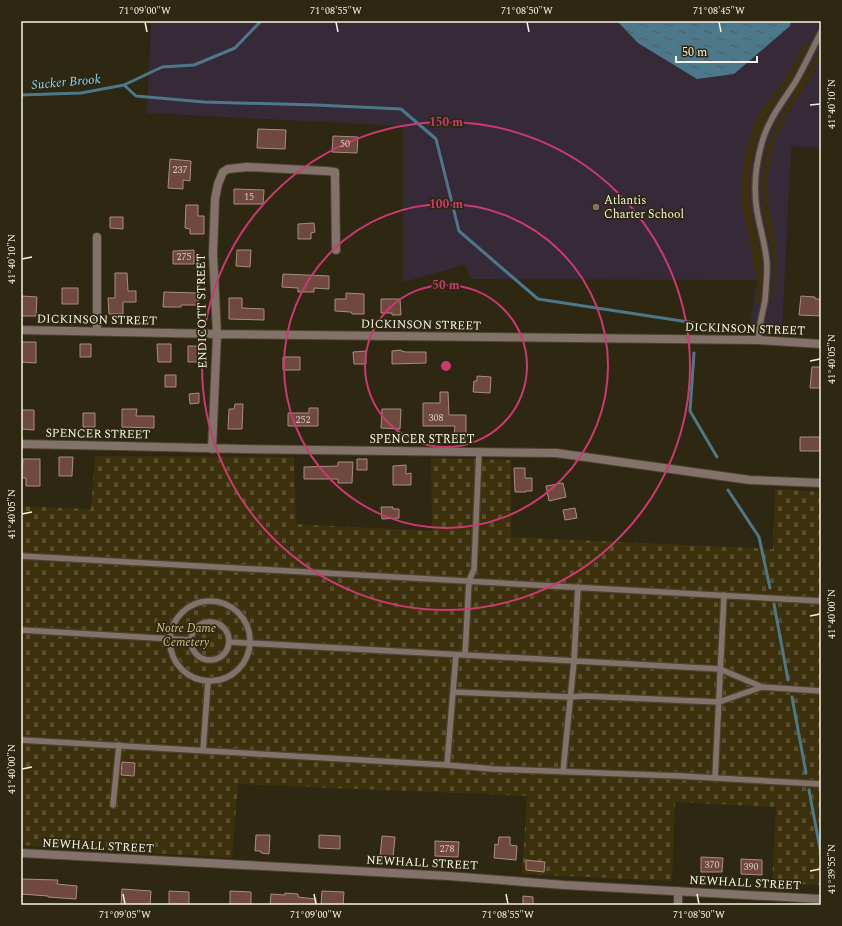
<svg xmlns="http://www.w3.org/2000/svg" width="842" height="926" font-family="Spectral,serif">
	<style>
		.education { fill: #362a38 }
		.green { fill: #3c310c }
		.cemetery { fill: url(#cemetery-stones) }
		.water { fill: url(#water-ripples) }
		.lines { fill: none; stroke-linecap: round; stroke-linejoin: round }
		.stream { stroke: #4d788a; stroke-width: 3 }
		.building { fill: #6f493e; stroke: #a98c84 }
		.lane-casing { stroke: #4a432f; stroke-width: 8 }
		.street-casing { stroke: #4a432f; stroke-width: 10 }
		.lane { stroke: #837269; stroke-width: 5.5 }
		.street { stroke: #837269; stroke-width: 8 }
		.ticks { fill: none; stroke: #f6f2e4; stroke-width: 1.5 }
		.ring { fill: none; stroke: #ca3970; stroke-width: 2 }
		.education-dot { fill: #8d6e63; stroke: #2e2711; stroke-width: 1.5 }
		.labels { text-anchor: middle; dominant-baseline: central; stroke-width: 3.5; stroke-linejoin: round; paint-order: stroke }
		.number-label { font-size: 10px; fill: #d4c8ba }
		.poi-label { font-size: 12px; fill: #f6f2e4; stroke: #2e2711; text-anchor: start }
		.street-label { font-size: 12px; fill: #f6f2e4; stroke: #2e2711 }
		.park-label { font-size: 12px; font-style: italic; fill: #d5c181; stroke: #2e2711 }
		.water-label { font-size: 13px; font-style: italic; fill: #87d2f1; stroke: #2e2711 }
		.centre { fill: #ca3970; stroke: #2e2711; stroke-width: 2 }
		.ring-label { font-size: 12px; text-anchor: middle; font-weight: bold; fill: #ca3970; stroke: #2e2711; stroke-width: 3.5; stroke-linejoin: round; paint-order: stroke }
		.neatline { fill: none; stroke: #f6f2e4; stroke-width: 1.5 }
		.ticks-label { font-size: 10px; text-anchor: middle; fill: #f6f2e4 }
	</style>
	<defs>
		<pattern id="cemetery-stones" width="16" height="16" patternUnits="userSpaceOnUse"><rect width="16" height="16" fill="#3c310c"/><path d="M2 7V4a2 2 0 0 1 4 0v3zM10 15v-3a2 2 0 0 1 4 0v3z" fill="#594f2f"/></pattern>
		<pattern id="water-ripples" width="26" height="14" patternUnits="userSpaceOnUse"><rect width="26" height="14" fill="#4d788a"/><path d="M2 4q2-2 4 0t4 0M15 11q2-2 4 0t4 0" fill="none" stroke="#4c6067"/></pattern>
	</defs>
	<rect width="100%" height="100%" fill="#2e2711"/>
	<path class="education" d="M151,21H821V148L791,146L782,330L749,329L757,280L472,279L465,265L403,282V126L147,113Z"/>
	<path class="green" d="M805,43L809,44C803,56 797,68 791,80C786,88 780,94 775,102C757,130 748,162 749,195C750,218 759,239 762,261C764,275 761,290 759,304L755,303L758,287V270H754L751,246L744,214L741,194L745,156L753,128L761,112L779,88L793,66Z
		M821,46V56L813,74L788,113L776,137L771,154L767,182L769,211L775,240L778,265L773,301H771L773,278V257L763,211L762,178L766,151L772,134L779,119L811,66Z"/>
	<path class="cemetery" d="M95,456L294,457L296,524L432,531L431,458L511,460V537L773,549L775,489L821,492V885L772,883L776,807L675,802L672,881L522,874L527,796L238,784L232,858L21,845V506L91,509Z"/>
	<path class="water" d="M617,21H791L790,26L734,74L697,79L638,43Z"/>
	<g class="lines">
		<path class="stream" d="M124,85L136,96L204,102L316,105L401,109L436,139L459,231L538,299L695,323
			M21,95L81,93L124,85L162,67L194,65L235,48L261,21
			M694,353L690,411L717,457
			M728,490L759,537L770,588
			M774,604L788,680
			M792,697L806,773
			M809,790L821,854"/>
	</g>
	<path class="building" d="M258,129L286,130L285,149L257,148Z
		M333,136L358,137L357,153L332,152Z
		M170,159L191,161L190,181L183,180V189L168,188Z
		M234,189L264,190L263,204H234Z
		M186,205H198V216H204V234H190V229L185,228Z
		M110,217H123V229L110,228Z
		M314,223L315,232L311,233V239H298V224Z
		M194,250V264H173V251Z
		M237,250H251L250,267L236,266Z
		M115,273H127L128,291H136V302H123V314H109L108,298H115Z
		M283,274L329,276V289L314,288V292H298V288L282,287Z
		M62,288H78V304H62Z
		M164,292L198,293V305H181V307H163Z
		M346,293L364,294V314H352L351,312L335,311V299H346Z
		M22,296L37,297L36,316H21Z
		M801,296L815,297V299H821V316L799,315Z
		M229,298H242V308L264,309V320L229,319Z
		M381,299H400L401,315H392V313H381Z
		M21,342H36V363L21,362Z
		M80,344H91V357H80Z
		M157,344H171V362H158Z
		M188,346H199V362H188Z
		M401,350V351L406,352H426V363L392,364V351Z
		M366,351V364H354L353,352Z
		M283,357H300V370H283Z
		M812,367H821V388H810Z
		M165,375H176V387H165Z
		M477,376L491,377L490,393L473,392L474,381H477Z
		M440,392H448L449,415H466V435H454L455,426H423V403H440Z
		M199,393V403L190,404L189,394Z
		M235,404H243L242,429H228L229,409H234Z
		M309,408H318V426H288V413H309Z
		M122,409H137L136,416H154V428L122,427Z
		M382,409H401L400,429L381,428Z
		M21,410H34V430L21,429Z
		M83,413H95V427H83Z
		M800,437H821V451H800Z
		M59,457H73L72,476H59Z
		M23,459H40V486H26V478H22Z
		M357,459H367V470H357Z
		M338,462H353L352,483H338V479H304V467L338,466Z
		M406,465V474L411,473V485H393V466Z
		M514,468H525V478H532V491H526V492H515Z
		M563,483L566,497L549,501L546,486Z
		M381,507H393V509H399V518L382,519Z
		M575,508L577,518L565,520L563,510Z
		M122,762L135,763L134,776L121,775Z
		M256,835H270L269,854L261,853V851H255Z
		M319,835L340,836V849L319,848Z
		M382,836L395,837L393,858L380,857Z
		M499,837H510V845L517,846L516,860L494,858L495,844L498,845Z
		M435,841L459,842L458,857L435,856Z
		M701,857L723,858L722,872H701Z
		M741,859L762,860V875L741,874Z
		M526,860L545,862L544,872L526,870Z
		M21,879L58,880L57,884L77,886L76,899L48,897V896L21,894Z
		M122,889L151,891L150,905H121Z
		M169,891L189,892V905H169Z
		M230,891L251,892V905L230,904Z
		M322,891L344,892L343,905H321Z
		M285,893L298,894V897L316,899V905H270L271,894L285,895Z
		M523,896L533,897V905H523Z"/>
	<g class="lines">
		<defs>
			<path id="lane" d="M758,340C759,327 762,314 765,301C766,289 767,277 767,265C766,246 760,229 757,211C753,187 756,162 763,139C770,117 784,100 796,81C805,65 813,48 821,32
				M21,556L821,601
				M170 641a40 40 0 1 1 80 0a40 40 0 1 1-80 0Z
				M191 641a19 19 0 1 1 38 0a19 19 0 1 1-38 0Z
				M21,630L191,640
				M229,642L720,669L762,687L821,691
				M465,655L469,581L474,569L479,452
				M453,692L571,697L584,696L719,702L762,687
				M21,740L447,765L493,769L680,776L821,784
				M203,751L208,681
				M447,765L456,655
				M563,772L574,661L578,587
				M715,778L724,595
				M113,805L119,745"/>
			<path id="street" d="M97,237V332
				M21,330L217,334L758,340L821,344
				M21,444L120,446L244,449L556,453L750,480L821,483
				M212,449L217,334L213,254L215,199L218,184L223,172L228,169L247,167L326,171L335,172L336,250
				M21,853L449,876L564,885L821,899
				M678,905V891"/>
		</defs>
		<use href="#lane" class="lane-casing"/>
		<use href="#street" class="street-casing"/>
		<use href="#lane" class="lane"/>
		<use href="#street" class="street"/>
	</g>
	<path class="ticks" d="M145,22L147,32M336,22L338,32M527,22L529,32M719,22L721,32M810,105L820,104M22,259L32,257M810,361L820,359M22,514L32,512M810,616L820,614M22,769L32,767M810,871L820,869M123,894L125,904M314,894L316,904M506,894L508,904M697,894L699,904"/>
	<g class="ring">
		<circle cx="446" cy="366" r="81"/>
		<circle cx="446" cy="366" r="162"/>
		<circle cx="446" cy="366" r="244"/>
	</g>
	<circle class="education-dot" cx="596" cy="207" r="4"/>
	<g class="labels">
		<g class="number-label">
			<text x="345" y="144">50</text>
			<text x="180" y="170">237</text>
			<text x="249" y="197">15</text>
			<text x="184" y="257">275</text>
			<text x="436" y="418">308</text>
			<text x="303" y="420">252</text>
			<text x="447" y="849">278</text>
			<text x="712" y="865">370</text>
			<text x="751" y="867">390</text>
		</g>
		<g class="poi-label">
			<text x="604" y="200">Atlantis<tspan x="604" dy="14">Charter School</tspan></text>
		</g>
		<g class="street-label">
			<text transform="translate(202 311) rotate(-91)">ENDICOTT STREET</text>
			<text transform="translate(97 320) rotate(1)">DICKINSON STREET</text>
			<text transform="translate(421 325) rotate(1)">DICKINSON STREET</text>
			<text transform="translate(745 329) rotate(2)">DICKINSON STREET</text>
			<text transform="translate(98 434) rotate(1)">SPENCER STREET</text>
			<text x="422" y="439">SPENCER STREET</text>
			<text transform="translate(98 846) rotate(3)">NEWHALL STREET</text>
			<text transform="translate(422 863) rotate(3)">NEWHALL STREET</text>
			<text transform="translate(745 883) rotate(3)">NEWHALL STREET</text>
		</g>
		<g class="park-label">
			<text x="186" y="628">Notre Dame<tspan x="186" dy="14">Cemetery</tspan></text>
		</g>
		<g class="water-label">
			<text transform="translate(66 82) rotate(-5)">Sucker Brook</text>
		</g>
	</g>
	<circle cx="446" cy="366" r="6" class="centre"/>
	<g class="ring-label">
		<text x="446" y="126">150 m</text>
		<text x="446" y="208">100 m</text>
		<text x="446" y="289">50 m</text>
	</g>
	<rect width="842" height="926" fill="none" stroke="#2e2711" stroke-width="44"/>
	<path d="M676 56v6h81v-6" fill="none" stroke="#f6f2e4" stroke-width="2"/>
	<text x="682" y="56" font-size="12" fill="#f6f2e4" stroke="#2e2711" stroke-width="3" paint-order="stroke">50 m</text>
	<rect x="22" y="22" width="798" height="882" class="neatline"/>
	<g class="ticks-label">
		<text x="145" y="14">71°09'00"W</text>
		<text x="336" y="14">71°08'55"W</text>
		<text x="527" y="14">71°08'50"W</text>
		<text x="719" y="14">71°08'45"W</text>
		<text transform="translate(831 104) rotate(-90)" y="4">41°40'10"N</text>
		<text transform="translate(11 259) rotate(-90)" y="4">41°40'10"N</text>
		<text transform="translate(831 359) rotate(-90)" y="4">41°40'05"N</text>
		<text transform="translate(11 514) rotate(-90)" y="4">41°40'05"N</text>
		<text transform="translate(831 614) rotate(-90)" y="4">41°40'00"N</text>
		<text transform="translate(11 769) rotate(-90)" y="4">41°40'00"N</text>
		<text transform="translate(831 869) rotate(-90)" y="4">41°39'55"N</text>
		<text x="125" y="918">71°09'05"W</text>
		<text x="316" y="918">71°09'00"W</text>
		<text x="508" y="918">71°08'55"W</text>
		<text x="699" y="918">71°08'50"W</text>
	</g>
</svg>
